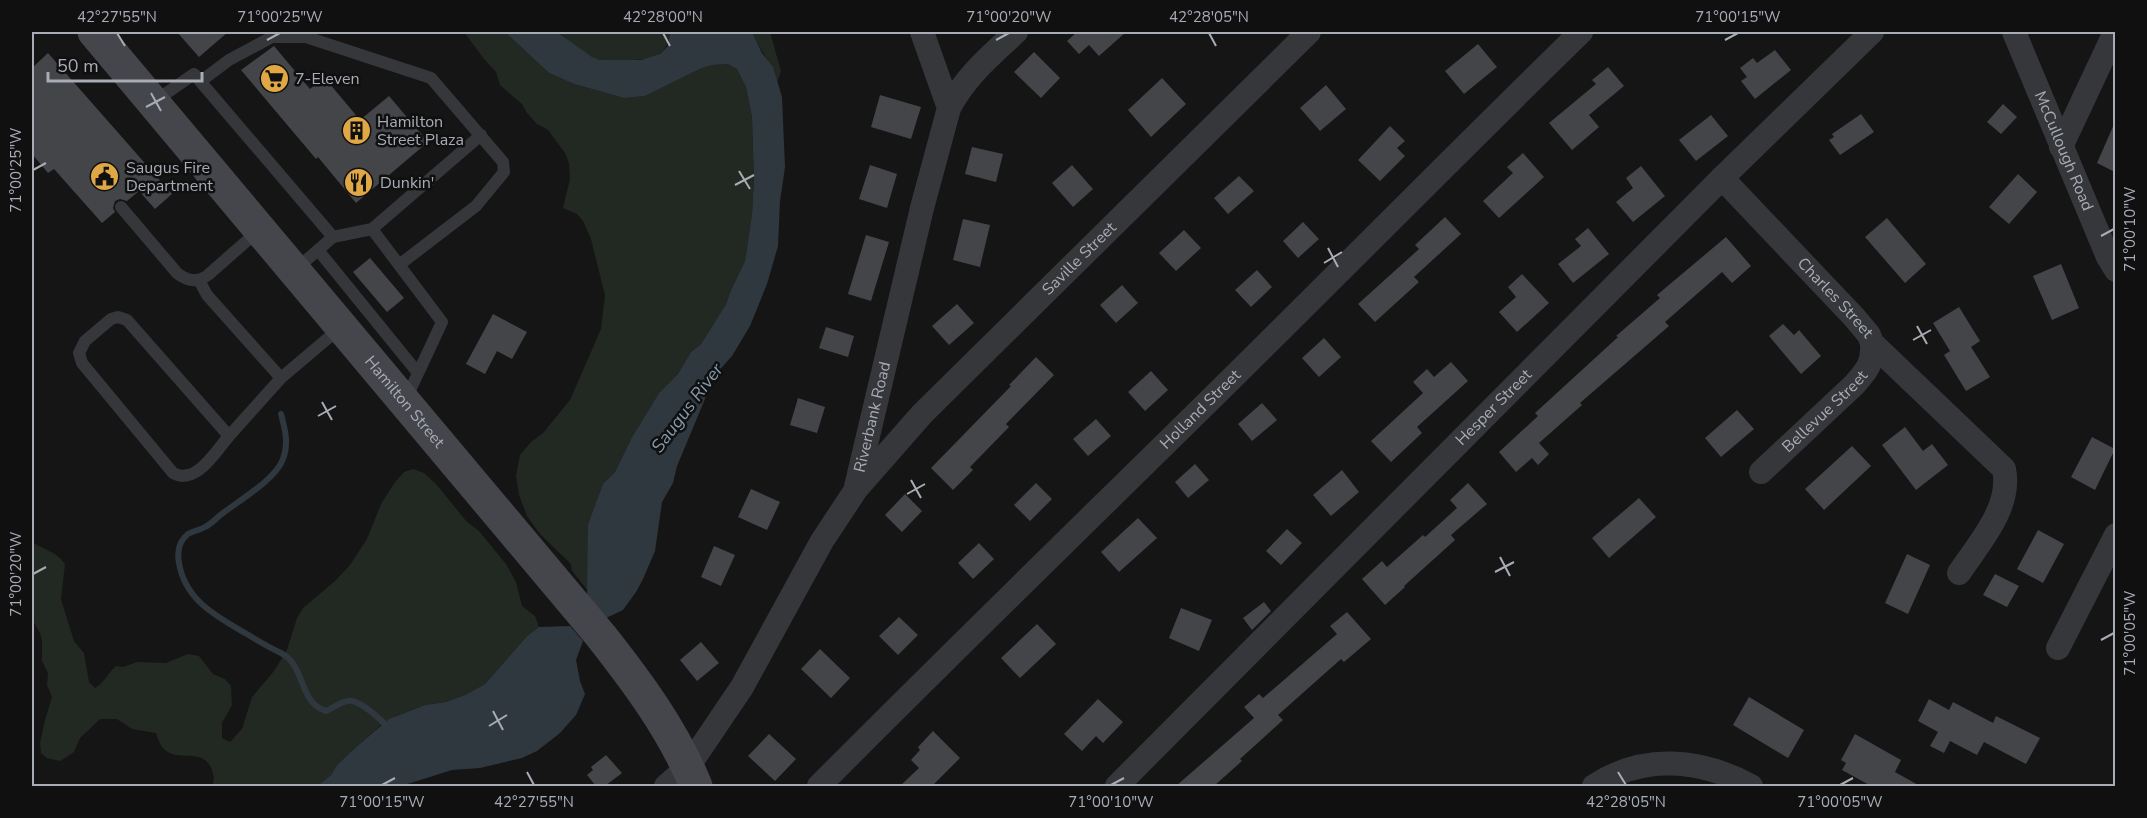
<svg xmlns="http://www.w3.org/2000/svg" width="2147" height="818" font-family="'Nunito Sans',sans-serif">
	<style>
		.green { fill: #222822 }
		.water { fill: #2f383e }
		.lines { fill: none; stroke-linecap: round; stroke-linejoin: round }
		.stream { stroke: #2f383e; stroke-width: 6 }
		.building { fill: #444549 }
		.lane { stroke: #36373b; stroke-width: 12 }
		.street { stroke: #36373b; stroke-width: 24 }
		.secondary { stroke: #45464b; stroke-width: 33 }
		.ticks { fill: none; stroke: #a8acb5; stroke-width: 2 }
		.labels { text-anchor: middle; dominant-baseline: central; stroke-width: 5; stroke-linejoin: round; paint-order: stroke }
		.poi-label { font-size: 16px; fill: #a8acb5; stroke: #101011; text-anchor: start }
		.street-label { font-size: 16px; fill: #a8acb5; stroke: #101011 }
		.water-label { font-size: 18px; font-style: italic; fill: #829aad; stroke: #101011 }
		.neatline { fill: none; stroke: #a8acb5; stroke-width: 2 }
		.ticks-label { font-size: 15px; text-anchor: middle; fill: #a8acb5 }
	</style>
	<rect width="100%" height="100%" fill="#151516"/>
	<path class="green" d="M464,32H505L549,73L574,84L624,98L645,96L702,68L712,65L729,64L737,69L746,87L752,117L754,179L752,214L745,261L731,290L726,304L701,344L691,352L678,374L659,393L632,437L615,472L603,485L588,524V591L572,571L571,564L540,534L527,516L519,495L516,476L520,455L531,442L543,433L570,400L601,329L605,295L591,239L583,221L577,214L563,208L570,179L569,163L565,153L548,130L537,124L527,113L522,104L500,85L496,72L484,59Z
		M557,32H670C668,61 644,60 620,60C612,60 604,61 596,59C585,55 568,39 557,32Z
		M752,32H770L781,71L777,83C772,64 760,50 752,32Z
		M413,469L424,473L436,484L467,522L479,531L506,564L516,582L522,606L535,616L539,627L527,636L485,684L465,695L446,702L425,705L396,716L381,725L356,747L337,765L331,775L317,786H212C215,780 214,775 211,768C203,748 179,762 165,750C160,746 158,739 156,733L132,729L117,719H100L80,738L74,752L60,761L47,758L41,753L40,743L45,720L52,697L47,685L48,673L42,661V641L40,633L32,619V544H35L55,554L61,559L65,564L61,599L74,641L84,653L89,682L95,688C105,682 107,674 116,666L123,667L137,662L166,663L188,654L199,656L213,674L225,679L231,686L232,705L222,723V738L230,742L242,729L252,697L274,671L287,650L297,618L303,608L335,581L350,565L367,539L381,504L395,482L404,472Z"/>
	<path class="water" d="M505,32H557L592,57L600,60H641L660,54L668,46L670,32H752L762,53L773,67L782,97L785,167L780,201L778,246L767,284L750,326L732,356L715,375L677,466L673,483L662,502L655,551L643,579L636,592L623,610L606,618L587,601L588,524L603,484L615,472L632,437L659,393L678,374L691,352L701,344L726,304L731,290L745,261L752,214L754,179L752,117L746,87L737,69L728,64L712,65L702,68L645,96L624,98L574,84L549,73Z
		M570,626L583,641L576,660L580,681L585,694L576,715L560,733L537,751L522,758L480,768L452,770L401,786H317L331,775L337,765L356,747L389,719L425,705L446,702L465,695L485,684L527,636L539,627Z"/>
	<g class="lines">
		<path class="stream" d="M281,414C285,429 289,444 283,459C276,479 240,500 223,513C217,517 212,524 205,527C200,530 193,531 188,534C179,541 177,552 179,563C185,600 216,616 245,633C257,640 268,647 281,653C306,666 298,702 326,711C333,708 340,702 348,701C359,699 381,720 388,727"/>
	</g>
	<path class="building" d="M177,32H228L199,57Z
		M1077,32H1126L1099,56L1089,45L1079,54L1067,41Z
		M1478,44L1497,67L1464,94L1445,71Z
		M274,46L310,89L324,77L360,120L389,96L428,142L356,203L318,157L316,159L241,70Z
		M1775,50L1791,70L1755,99L1741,81L1747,77L1740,68L1753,58L1757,63Z
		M1034,52L1060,78L1041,98L1014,72Z
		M48,53L172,194L155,209L139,191L127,201L120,199L115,201L113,208L115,212L102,223L54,169L48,173L32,154V68Z
		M1608,67L1624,86L1589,115L1599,127L1572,150L1549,123L1596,84L1592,80Z
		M1162,78L1186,104L1151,137L1128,110Z
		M1326,85L1346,109L1320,131L1300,108Z
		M880,95L921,107L911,139L871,127Z
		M2003,104L2017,117L2001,134L1987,122Z
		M1861,114L1874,132L1840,155L1829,140L1834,137L1832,134Z
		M1711,115L1728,136L1696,161L1679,140Z
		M2115,122V172L2097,163Z
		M1390,126L1405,141L1397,148L1405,156L1380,181L1358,160Z
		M972,147L1003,154L996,182L965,174Z
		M1523,153L1544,177L1499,218L1483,201L1513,173L1507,167Z
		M870,165L897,174L887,208L859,199Z
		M1072,165L1093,189L1073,207L1052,183Z
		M1641,166L1665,196L1633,222L1616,202L1633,188L1626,178Z
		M2018,174L2037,192L2009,224L1989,207Z
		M1239,176L1254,191L1228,214L1214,198Z
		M1445,217L1461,234L1414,277L1419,282L1375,322L1358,304L1419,249L1415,245Z
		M1887,218L1926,264L1905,283L1865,237Z
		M963,219L990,225L980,267L953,260Z
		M1303,222L1319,239L1298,258L1283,241Z
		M1588,228L1609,254L1573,283L1558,264L1581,246L1575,239Z
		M1184,230L1201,248L1176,271L1159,253Z
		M866,235L889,242L871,301L848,294Z
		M1726,237L1751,266L1732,283L1722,272L1665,322L1669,326L1580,403L1582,405L1539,443L1549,454L1538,465L1532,458L1516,472L1499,452L1538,416L1535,413L1618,337L1616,336L1660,298L1657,295Z
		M370,258L404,298L387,312L353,272Z
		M2061,264L2079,308L2052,320L2033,276Z
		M1257,270L1272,287L1251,307L1235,290Z
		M1522,274L1549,303L1517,332L1499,312L1516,297L1508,287Z
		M1122,285L1138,303L1116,323L1100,305Z
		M957,304L974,323L949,345L932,326Z
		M1959,307L1980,341L1971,347L1990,377L1966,391L1944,355L1950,351L1933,323Z
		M493,314L527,332L512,359L497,351L485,374L466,364Z
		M1783,324L1794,335L1799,330L1821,356L1801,374L1769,336Z
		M826,327L854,336L848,357L819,348Z
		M1324,338L1341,357L1319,377L1302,358Z
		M1036,357L1054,375L1006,424L1009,427L970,467L973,470L953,490L931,468L1011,386L1009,385Z
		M1451,362L1468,381L1417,427L1422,433L1391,462L1371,441L1423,393L1413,382L1427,369L1434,377Z
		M1151,371L1168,390L1145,411L1128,392Z
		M798,398L825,407L817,433L790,425Z
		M1262,403L1277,420L1252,441L1238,424Z
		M1737,410L1754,429L1721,457L1705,438Z
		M1096,419L1111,436L1088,456L1073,439Z
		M1905,427L1923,451L1932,444L1948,465L1916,490L1882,445Z
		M2092,437L2115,449L2095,490L2071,477Z
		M1852,446L1871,466L1824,510L1805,489Z
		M1195,464L1209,480L1188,498L1175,482Z
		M1342,470L1359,492L1331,516L1313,495Z
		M1036,483L1052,499L1030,521L1014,505Z
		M1468,483L1487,504L1451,535L1455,540L1404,586L1405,587L1385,605L1362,579L1382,561L1387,567L1423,535L1425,537L1457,508L1450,500Z
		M751,489L780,502L767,530L738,517Z
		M905,494L922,511L902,532L885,515Z
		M1639,498L1656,517L1609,558L1592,538Z
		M1138,518L1157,538L1119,572L1101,552Z
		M1287,529L1302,543L1281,565L1266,551Z
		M2038,530L2064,544L2043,583L2017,569Z
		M979,543L994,559L973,579L958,563Z
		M714,546L735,555L721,586L701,577Z
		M1907,554L1930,565L1908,614L1885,603Z
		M1995,574L2019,586L2007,607L1983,595Z
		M1264,602L1271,611L1252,630L1243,618Z
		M1181,608L1212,620L1199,651L1169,638Z
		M1347,612L1371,639L1344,662L1341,659L1278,715L1283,720L1240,759L1242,761L1214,786H1176L1254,718L1244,707L1259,694L1263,698L1337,634L1330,626Z
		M899,617L918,635L898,655L879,636Z
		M1037,624L1056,644L1020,678L1001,658Z
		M701,642L719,663L697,681L680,660Z
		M820,649L850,678L831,698L801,669Z
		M1749,697L1804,730L1788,758L1733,725Z
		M1098,699L1123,722L1103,743L1096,736L1082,751L1064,734Z
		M1929,699L1949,710L1953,702L1993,723L1996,716L2040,738L2026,764L1984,742L1977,755L1950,741L1944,753L1930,746L1938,732L1918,721Z
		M933,731L960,758L932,786H900L919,768L911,760L920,750L918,747Z
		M769,734L796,759L775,781L748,756Z
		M1855,734L1901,760L1895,772L1920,786H1871L1842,770L1846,763L1841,760Z
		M606,755L622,773L605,786H596L587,775L593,770L591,767Z"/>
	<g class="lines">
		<path class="lane" d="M201,81L229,60L272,37H306L431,78L503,162L504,172L476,206L399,265
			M155,101L194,74L333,237L295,270
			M121,207L177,273C187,281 197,283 208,275L258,231
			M372,229L481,135
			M333,237L372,229L442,322L406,399
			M318,250L418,373
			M199,280L207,295L281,378
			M229,436C216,451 196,486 173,473L82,363L79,353L85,341L111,319L118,317L127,320L229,436L281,378L340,328"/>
		<g class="street">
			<path id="s1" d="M2014,32L2108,257L2116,270"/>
			<path d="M949,108C965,77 991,55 1016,32"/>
			<path d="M2061,147L2115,32"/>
			<path id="s2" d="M1722,178L1854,317L1869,335L1872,343L2004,469C2012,507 1979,543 1959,573"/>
			<path id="s3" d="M1761,472L1854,385C1867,370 1873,364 1872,343"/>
			<path id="s4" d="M858,487L922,414L1309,32"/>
			<path d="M2058,648L2116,535"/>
			<path id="s5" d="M666,786L688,767L742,687L822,541L855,491L922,208L949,108L922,32"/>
			<path id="s6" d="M819,786C949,655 1082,526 1214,396C1337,275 1458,152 1581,32"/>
			<path id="s7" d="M1117,786L1722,178L1872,32"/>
			<path d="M1594,786C1644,753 1701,759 1751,786"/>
		</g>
		<path class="secondary" id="s8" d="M94,32L601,636C638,683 673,730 696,786"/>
	</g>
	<path class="ticks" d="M117,33L125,46M663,33L670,46M1209,33L1216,46M267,40L280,33M996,40L1009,33M1725,40L1738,33M151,93L161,111M146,107L165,97M33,170L46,163M739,171L750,189M735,185L754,175M2101,236L2114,229M1328,248L1338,267M1324,263L1342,252M1917,326L1927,344M1913,340L1931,330M322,402L332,420M318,416L336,406M911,480L921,498M907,494L925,484M1500,557L1510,576M1495,572L1514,562M33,574L46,567M2101,640L2114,633M493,711L503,730M489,726L507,715M527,772L534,785M1618,772L1626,785M382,785L395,778M1111,785L1124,778M1840,785L1853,778"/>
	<defs>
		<symbol id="supermarket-disc" viewBox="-11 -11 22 22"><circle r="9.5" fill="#e0a844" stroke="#101011"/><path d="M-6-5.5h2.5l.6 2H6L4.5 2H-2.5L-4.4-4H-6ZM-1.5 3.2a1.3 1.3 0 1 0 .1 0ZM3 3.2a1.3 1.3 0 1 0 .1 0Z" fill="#111"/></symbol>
		<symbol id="building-disc" viewBox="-11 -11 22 22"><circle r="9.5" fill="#e0a844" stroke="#101011"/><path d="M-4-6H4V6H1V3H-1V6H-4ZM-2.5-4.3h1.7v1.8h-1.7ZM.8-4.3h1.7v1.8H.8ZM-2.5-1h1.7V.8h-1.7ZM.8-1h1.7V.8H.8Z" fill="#111"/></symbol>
		<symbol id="civic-disc" viewBox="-11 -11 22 22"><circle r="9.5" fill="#e0a844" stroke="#101011"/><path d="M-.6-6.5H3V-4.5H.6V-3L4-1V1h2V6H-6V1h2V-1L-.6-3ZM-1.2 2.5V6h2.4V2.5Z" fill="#111"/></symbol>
		<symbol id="restaurant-disc" viewBox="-11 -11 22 22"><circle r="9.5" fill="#e0a844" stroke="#101011"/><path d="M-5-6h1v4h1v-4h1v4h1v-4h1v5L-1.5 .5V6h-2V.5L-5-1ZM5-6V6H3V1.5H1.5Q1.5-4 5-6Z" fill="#111"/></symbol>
	</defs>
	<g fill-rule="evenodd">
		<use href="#supermarket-disc" x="258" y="62" width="33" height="33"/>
		<use href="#building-disc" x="340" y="114" width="33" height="33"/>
		<use href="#civic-disc" x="88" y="160" width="33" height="33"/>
		<use href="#restaurant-disc" x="342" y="166" width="33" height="33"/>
	</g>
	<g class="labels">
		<g class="poi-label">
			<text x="295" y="79">7-Eleven</text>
			<text x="377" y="122">Hamilton<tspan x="377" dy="18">Street Plaza</tspan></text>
			<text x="126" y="168">Saugus Fire<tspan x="126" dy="18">Department</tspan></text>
			<text x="380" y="183">Dunkin'</text>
		</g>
		<g class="street-label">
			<text stroke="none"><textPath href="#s1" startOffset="129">McCullough Road</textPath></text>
			<text stroke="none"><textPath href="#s4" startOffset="318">Saville Street</textPath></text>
			<text stroke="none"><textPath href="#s2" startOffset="165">Charles Street</textPath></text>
			<text stroke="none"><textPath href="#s8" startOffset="483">Hamilton Street</textPath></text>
			<text stroke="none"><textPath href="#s7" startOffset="534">Hesper Street</textPath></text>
			<text stroke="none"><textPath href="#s6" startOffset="536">Holland Street</textPath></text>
			<text stroke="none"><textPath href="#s3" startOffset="88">Bellevue Street</textPath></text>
			<text stroke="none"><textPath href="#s5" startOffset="428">Riverbank Road</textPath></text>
		</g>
		<g class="water-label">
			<text transform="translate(687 408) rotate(-53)">Saugus River</text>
		</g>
	</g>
	<rect width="2147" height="818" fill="none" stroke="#101011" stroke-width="66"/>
	<path d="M48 72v9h154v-9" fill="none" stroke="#a8acb5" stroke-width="3"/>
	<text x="57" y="72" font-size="18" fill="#a8acb5" stroke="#101011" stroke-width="4.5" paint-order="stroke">50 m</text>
	<rect x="33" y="33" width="2081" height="752" class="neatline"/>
	<g class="ticks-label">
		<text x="117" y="22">42°27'55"N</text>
		<text x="280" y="22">71°00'25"W</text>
		<text x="663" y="22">42°28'00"N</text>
		<text x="1009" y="22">71°00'20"W</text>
		<text x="1209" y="22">42°28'05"N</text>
		<text x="1738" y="22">71°00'15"W</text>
		<text transform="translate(16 170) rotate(-90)" y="5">71°00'25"W</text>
		<text transform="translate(2130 229) rotate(-90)" y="5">71°00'10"W</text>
		<text transform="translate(16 574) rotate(-90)" y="5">71°00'20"W</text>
		<text transform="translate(2130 633) rotate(-90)" y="5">71°00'05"W</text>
		<text x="382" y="807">71°00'15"W</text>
		<text x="534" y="807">42°27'55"N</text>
		<text x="1111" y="807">71°00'10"W</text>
		<text x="1626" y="807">42°28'05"N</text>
		<text x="1840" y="807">71°00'05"W</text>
	</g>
</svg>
